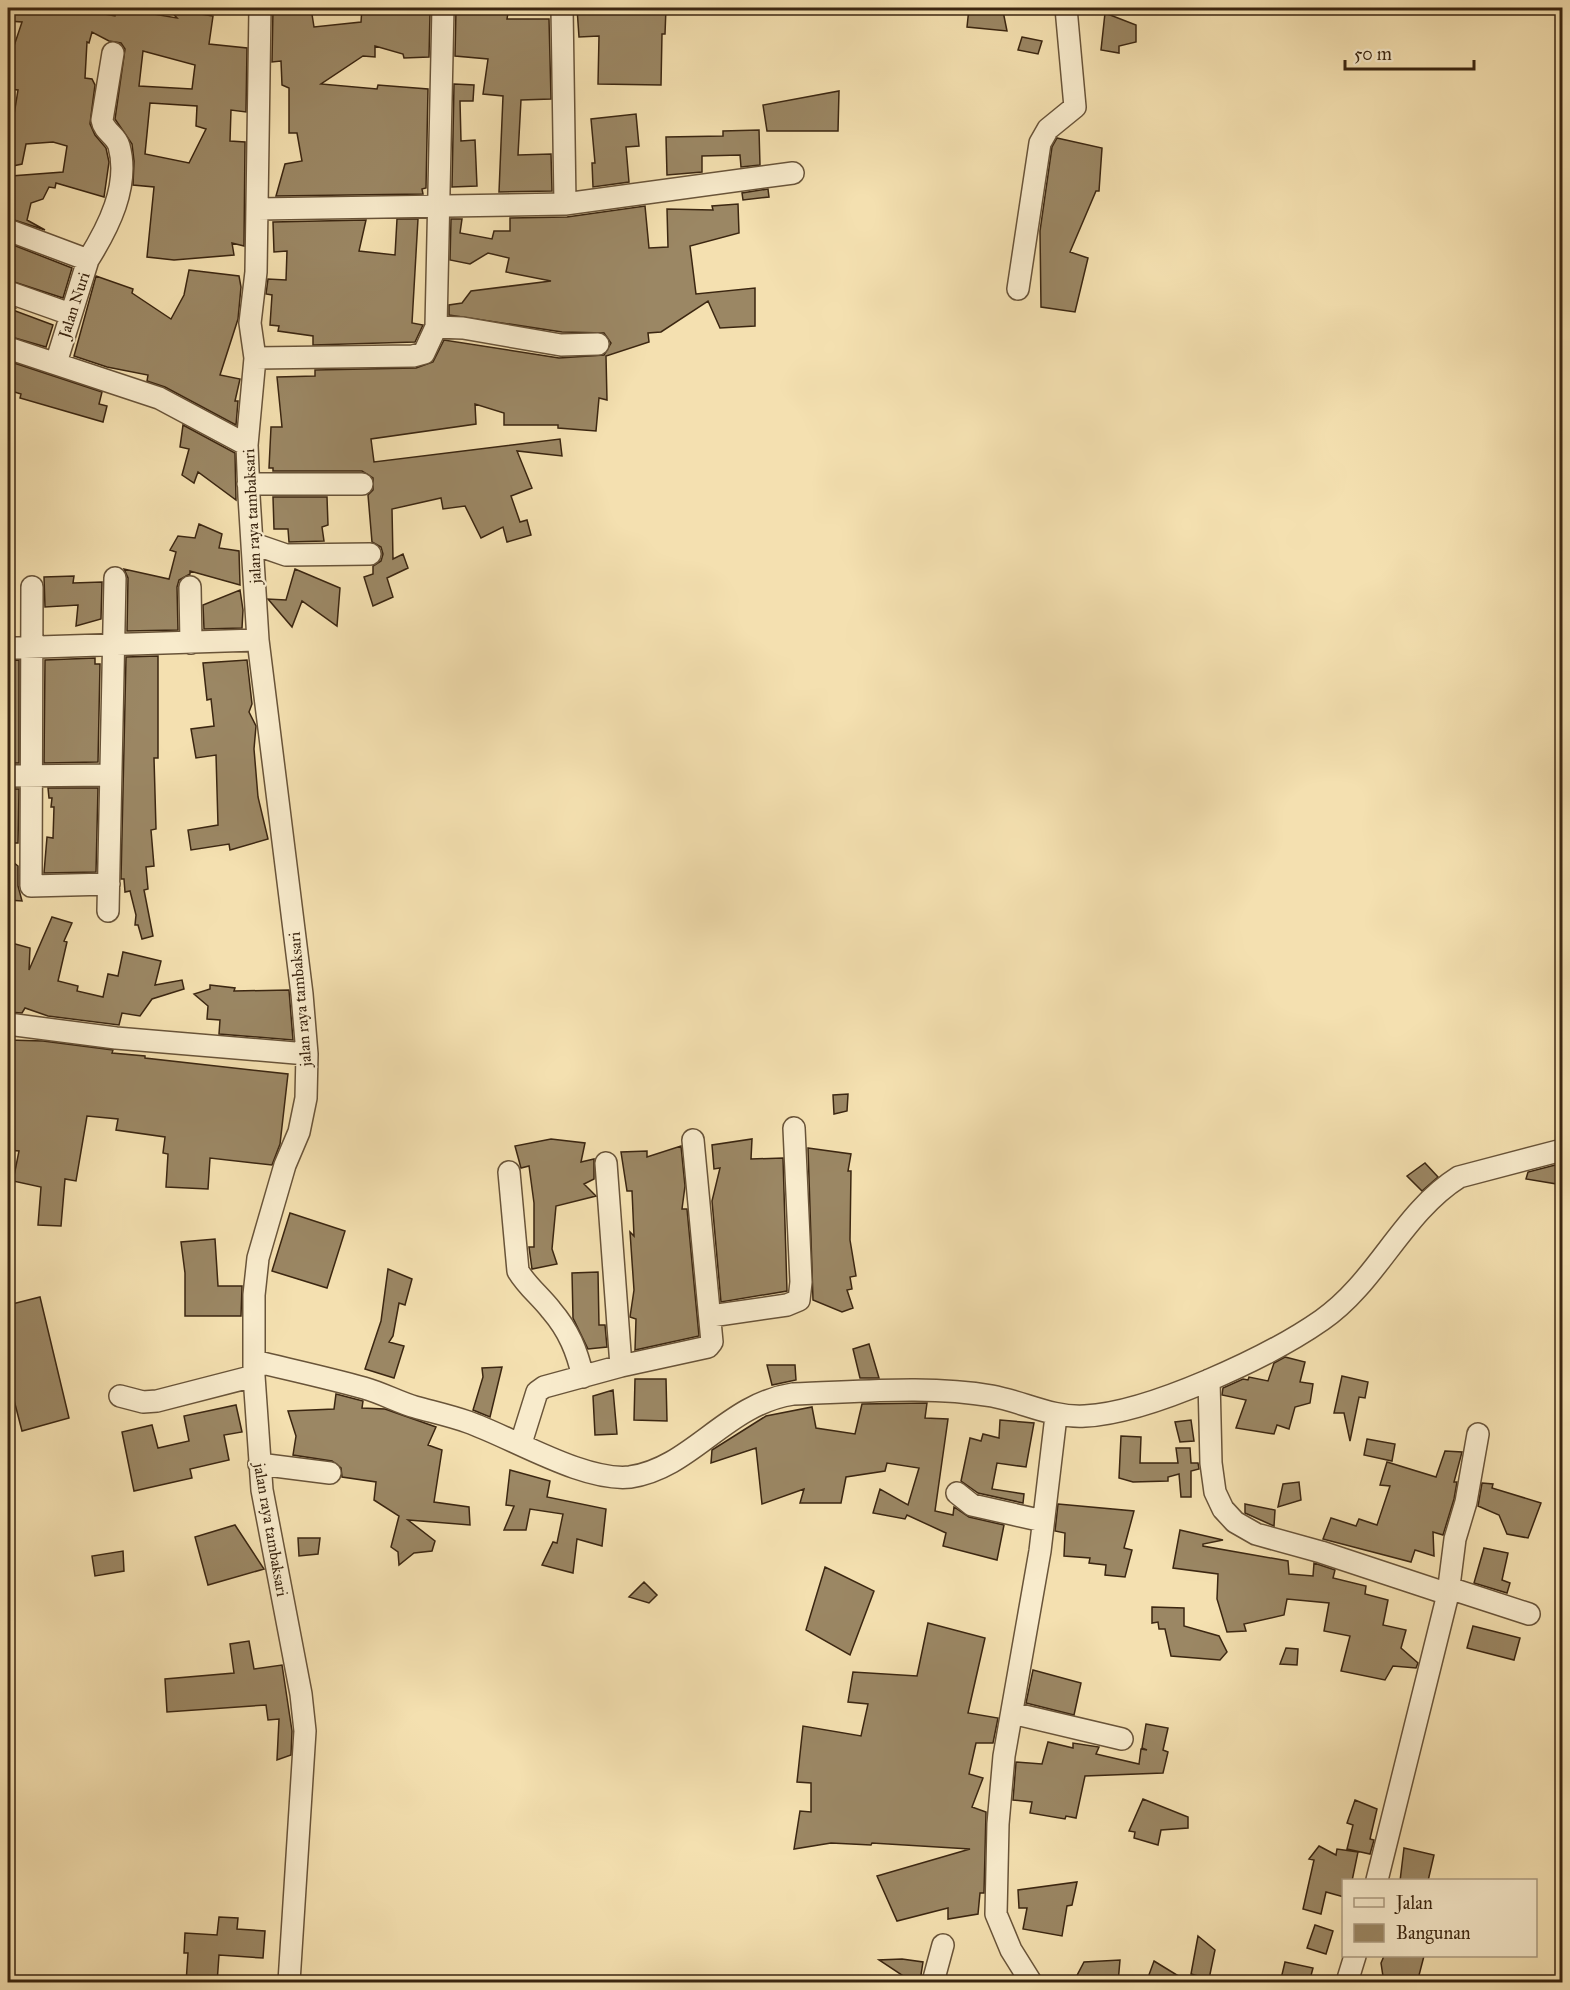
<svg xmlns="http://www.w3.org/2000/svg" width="1570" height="1990" font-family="'IM FELL Great Primer',serif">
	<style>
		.building { fill: #9b8764; stroke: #3b2611; stroke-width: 1.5; fill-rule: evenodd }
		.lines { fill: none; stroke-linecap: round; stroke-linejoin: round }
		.minor-casing { stroke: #695439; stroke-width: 24 }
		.minor { stroke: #f8ebcc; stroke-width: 21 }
		.labels { text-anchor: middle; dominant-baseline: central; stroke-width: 4.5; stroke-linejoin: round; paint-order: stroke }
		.street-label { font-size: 16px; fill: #3b2611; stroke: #f8ebcc }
	</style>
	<rect width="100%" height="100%" fill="#f4e0b0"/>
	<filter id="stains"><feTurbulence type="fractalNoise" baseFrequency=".00333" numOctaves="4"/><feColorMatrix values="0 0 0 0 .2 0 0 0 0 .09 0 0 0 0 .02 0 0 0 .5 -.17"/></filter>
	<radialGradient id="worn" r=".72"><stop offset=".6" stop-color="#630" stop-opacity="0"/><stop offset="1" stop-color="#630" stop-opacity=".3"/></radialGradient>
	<path class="building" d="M8,8H70L115,16L117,8L177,18L169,9L213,16L209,44L247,48L246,112L231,110L230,141L245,142L244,246L232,243L234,255L174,260L147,257L154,187L133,185L134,161L132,144L115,119L125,49L121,43L109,41L92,32L89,43L87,42L85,78L92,79L95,85L90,124L95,135L106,148L109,162L104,197L56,183L55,188L49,187L43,199L31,203L27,220L45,230L8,218L11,176L63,172L67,146L53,142L26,144L22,164L8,167L12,141L8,133V120L13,121L18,90L8,89V64L22,22L8,21ZM143,51L195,65L192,89L139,86ZM150,103L197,106L196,126L206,129L189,163L145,154Z
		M311,8L314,27L361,22L362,8L430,13L429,57L404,58L403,54L375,46V57L363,56L321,84L377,89L378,85L428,89L426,188L422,189L423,194L276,196L285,164L302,161L297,133H289V88L282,85L281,61L272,62L273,9Z
		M577,8H666L665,34H662L661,85L598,84L599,36L579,37Z
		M969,8L1003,11L1007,31L967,27Z
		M456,9L508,13L507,19H549L551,99L521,100L518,155L551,154L552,191L499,192L503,96L483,94L488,59L455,56Z
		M1105,13L1136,25V42L1119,46V53L1101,50Z
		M1022,37L1042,41L1038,54L1018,50Z
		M454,84L474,85L473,101H460L461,141L475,140L477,186L452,187Z
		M839,91L838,131H767L763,105Z
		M636,114L639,146L626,147L629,182L593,187L592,163H595L591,119Z
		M759,130L760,165L741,167L740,155L702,156V172L667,175L666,137L723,136V131Z
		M1057,138L1102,148L1099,191H1096L1070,252L1088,258L1075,312L1041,307L1040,231L1052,147Z
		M768,189L769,197L743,200L742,193Z
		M738,204L739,233L690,246L696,294L755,288V326L720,328L708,301L661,332L648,333L649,342L606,356L607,400L599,398L596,431L558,428V425H504V413L475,404L476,424L371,439L374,462L560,439L562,456L517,451L532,488L511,496L520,522L527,520L531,535L507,542L503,527L481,538L465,506L443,509L441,498L392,509L393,559L403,554L408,568L387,578L393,597L373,606L364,577L373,574V566L381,561L383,554L381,547L372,542L368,495L373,490V478L362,471H273V468H269L271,427H282L277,377L315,376V370L416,368L433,362L444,340L559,358L604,355L611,343L604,333L562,332L449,315V305L462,303L471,291L551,281L506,272L509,258L488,253L470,264L450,260L451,219H462L460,233L492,239L494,231H510V218L567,217L645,206L649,248L668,247L667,209L713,210L712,206Z
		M397,219H418L412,323L423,325L415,342L313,345V336L278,331L279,326L270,325L272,295L266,294L268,279L286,280L287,251L274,252L273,222L366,220L359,251L395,255Z
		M8,243L72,268L63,298L8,280Z
		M189,270L239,276L241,287L238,319L220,375L240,379L235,401H238L236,425L165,387L147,381L148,375L107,367L74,356L96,276L133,289L132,293L171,319L184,295Z
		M8,305L15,308L10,309L53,325L46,347L8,336Z
		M8,361L102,392L99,404L107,406L103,422L20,398L21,394L8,390Z
		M183,425L235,453L236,500L198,472L194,483L182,475L189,449L180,447Z
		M273,497H327L328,525L322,527L324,541L289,542L288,529H274Z
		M199,524L222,534L219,548L239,551L240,585L190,571V574L179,580L177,587L178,630L127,631L128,578L124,569L169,579L176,552L170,550L178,536L195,538Z
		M295,569L340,588L337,626L302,601L292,627L268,599L286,600Z
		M74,576L73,583L102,582L101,619L76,626L78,605L45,607L44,577Z
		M240,590L243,610L242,628L204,629L203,605Z
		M158,656V758H154L156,829L151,830L154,866L146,867L148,889L144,890L153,936L142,939L138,925H135L136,915L130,891L125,892L124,879H121L126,657Z
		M95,658V664H100L98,762L44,763L45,660Z
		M19,660V763H8V661Z
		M247,660L252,704L249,712L256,726L254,749L258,797L268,839L230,850L229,844L191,850L188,830L218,825L216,755L196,758L191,729L214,726L211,699L207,700L203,663Z
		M48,788H98L96,872L44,873L47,837L53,838L54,807H51L52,798H49Z
		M8,789H19L18,843H8Z
		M8,858L18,866V886L22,901L8,900Z
		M52,917L72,923L64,941L67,942L58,981L78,986L77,991L103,997L108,974L118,976L123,952L161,961L155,985L182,980L184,989L152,999L140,1016L122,1013L119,1025L48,1016L25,1008L22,1013L8,1012V942L30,948L29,970Z
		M210,985L235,988L234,991L289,990L293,1040L219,1034L220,1020L207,1019L208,1006L194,994L210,989Z
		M8,1037H10L9,1040L43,1041L113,1050L112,1053L145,1056V1058L288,1074L280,1144L272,1165L210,1158L208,1189L166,1187L168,1154L163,1153L165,1137L116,1130L118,1119L87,1116L76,1181L65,1179L61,1226L38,1225L41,1187L13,1181L19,1151L8,1150Z
		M848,1094L847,1111L834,1114L833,1095Z
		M551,1139L585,1143L581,1162L594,1159V1179L584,1184L596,1196L556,1206L552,1249L557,1264L532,1269L529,1247H534V1203L529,1166L521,1168L515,1146Z
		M752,1139L751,1159L783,1158L787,1291L721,1302L712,1201L720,1168L714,1169L712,1145Z
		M681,1146L685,1186L682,1209H687L699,1336L635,1350L636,1319L630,1317L634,1290L630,1232L634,1236L632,1191H627L621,1152L647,1151V1157Z
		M808,1148L851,1154L848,1171H851L850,1240L856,1276L850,1277L852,1289L847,1290L853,1308L842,1312L813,1300Z
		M1425,1163L1438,1177L1422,1191L1407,1176Z
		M1563,1163V1185L1526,1179L1528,1172Z
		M290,1213L345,1231L327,1288L272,1271Z
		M215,1239L218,1286H242L241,1316H185V1273L181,1242Z
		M388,1269L412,1279L405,1305L399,1303L393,1336L389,1342L404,1346L394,1378L365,1369L381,1321Z
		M598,1272L599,1325H605L607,1347L588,1349L573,1318L572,1273Z
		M40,1297L69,1418L22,1431L8,1377V1305Z
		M869,1344L879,1378H860L853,1349Z
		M1285,1357L1305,1362L1300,1382L1313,1384L1310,1403L1295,1407L1289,1429L1277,1425L1274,1434L1236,1428L1246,1400L1222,1395L1223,1388L1243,1379L1248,1380L1249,1377L1268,1381L1274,1363Z
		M767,1365H795L796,1380L772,1385Z
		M502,1367L490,1417L473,1410L483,1377L482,1368Z
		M1342,1376L1368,1382L1365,1398L1359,1397L1350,1441L1344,1413H1334Z
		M635,1379H666L667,1421L634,1420Z
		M613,1390L617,1434L595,1435L593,1396Z
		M336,1394L363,1401L362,1408L385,1409L436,1427L428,1445L442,1450L434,1502L469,1507L470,1525L408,1520L435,1541L432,1551L414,1553L399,1565L398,1552L391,1547L399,1516L374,1500L376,1482L342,1477L341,1468L332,1461L293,1455L296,1436L288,1411L334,1409Z
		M927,1403L925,1418L948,1419L935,1511L953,1515L954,1507L969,1517L1004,1525L997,1560L943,1546L946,1533L907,1515L905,1519L873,1513L880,1489L908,1505L919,1468L887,1463L885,1471L846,1477L841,1503H800L804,1489L762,1504L756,1448L711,1463L712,1450L766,1416L812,1407L816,1428L855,1434L862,1404Z
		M236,1405L242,1432L224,1435L229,1460L190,1469L192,1478L134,1491L122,1432L152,1425L158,1448L189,1441L184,1416Z
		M1000,1420L1034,1423L1026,1467L997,1463L992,1489L1024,1494L1023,1503L978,1493L961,1481L970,1438L981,1441L983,1434L999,1438Z
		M1191,1420L1194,1441L1180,1442L1175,1422Z
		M1121,1436L1141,1437L1140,1463H1178L1176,1448H1190L1191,1463H1198L1199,1469L1191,1471V1497H1181L1179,1474L1168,1477V1481L1133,1482L1119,1478Z
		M1367,1439L1395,1444L1392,1461L1364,1455Z
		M1445,1451L1462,1452L1454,1482H1457L1454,1499L1443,1535L1433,1532L1434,1556L1415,1550L1411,1562L1323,1539L1331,1518L1356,1526L1359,1519L1377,1525L1390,1486L1380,1485L1387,1462L1436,1477Z
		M510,1470L550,1481L547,1497L606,1509L602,1546L577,1539L573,1573L542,1565L553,1542L557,1543L563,1514L530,1509L526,1530H504L514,1506L506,1505Z
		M1299,1482L1301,1500L1278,1507L1283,1484Z
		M1482,1483L1493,1484L1492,1488L1541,1503L1528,1538L1507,1534L1499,1515L1478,1506Z
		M1058,1504L1134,1511L1124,1548L1132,1550L1125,1577L1105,1575L1106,1565L1089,1563L1090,1558L1064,1556L1065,1533L1055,1531Z
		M1245,1504L1275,1510L1274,1526L1245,1513Z
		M235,1525L264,1569L208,1585L195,1537Z
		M1180,1530L1223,1540L1203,1544V1546L1288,1561L1289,1574L1313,1576L1314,1563L1335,1570L1333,1578L1366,1586L1365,1594L1388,1600L1383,1625L1406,1630L1401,1648L1418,1663L1416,1668L1393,1666L1385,1680L1341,1671L1350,1636L1324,1631L1329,1603L1287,1599L1284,1615L1244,1624L1246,1631L1227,1632L1217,1599L1218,1574L1173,1568Z
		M298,1538H320L318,1554L299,1556Z
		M1484,1548L1508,1553L1502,1580L1510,1583L1507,1593L1474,1583Z
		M123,1551L124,1571L95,1576L92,1556Z
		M825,1567L874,1591L850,1655L806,1630Z
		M644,1582L657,1595L649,1603L629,1597Z
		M1152,1607L1184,1608V1626L1219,1636L1227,1652L1220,1660L1171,1656L1165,1629H1159L1158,1622L1152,1623Z
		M928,1623L985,1638L968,1713L998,1718L993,1743H976L969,1774L983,1778L972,1807L986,1812L984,1893H980L978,1914L948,1919V1908L897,1921L877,1876L970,1849L872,1843L871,1845L831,1843L794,1849L800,1811L811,1812V1783L797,1782L803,1726L861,1736L868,1704L848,1702L853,1672L917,1676Z
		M1473,1626L1520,1638L1514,1660L1467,1648Z
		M249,1641L254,1669L282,1665L292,1731L291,1755L277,1760L279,1719L268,1720L266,1705L167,1712L165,1679L234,1673L230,1644Z
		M1286,1648L1298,1649L1297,1665L1280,1664Z
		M1033,1670L1081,1683L1074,1715L1026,1703Z
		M1146,1724L1168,1728L1163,1750L1168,1752L1163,1773L1085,1776L1076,1818L1066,1816L1065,1819L1030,1813L1032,1802L1013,1800L1016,1762L1042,1764L1048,1742L1073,1748V1743L1099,1747L1096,1754L1139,1764L1141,1749L1147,1750L1142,1748Z
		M1143,1799L1188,1817V1828L1161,1830L1158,1845L1134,1838L1135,1832L1129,1831Z
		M1355,1800L1377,1809L1370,1839L1374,1840L1370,1854L1347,1849L1353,1825L1347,1823Z
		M1319,1846L1336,1855L1337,1849L1358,1852L1352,1881H1344V1897L1326,1892L1321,1914L1303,1909L1314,1860L1309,1859Z
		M1404,1848L1434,1855L1428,1881H1400Z
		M1077,1882L1072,1905L1067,1906L1062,1936L1023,1929L1027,1908H1019L1018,1890Z
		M219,1917L238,1918L237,1929L265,1931L263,1958L219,1955L217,1983H186L188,1953H184L185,1933L217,1935Z
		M1315,1925L1333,1931L1326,1954L1307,1948Z
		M1198,1936L1215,1950L1209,1979L1191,1974Z
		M1384,1956H1424L1417,1983H1384L1381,1963Z
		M902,1959L923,1962L920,1981L901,1979L902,1975L879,1960Z
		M1120,1960L1118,1983H1073L1084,1962Z
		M1154,1961L1190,1983H1146Z
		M1285,1962L1313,1968L1309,1983H1280Z"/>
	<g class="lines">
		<defs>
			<path id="minor" d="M260,8L256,272L250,323L255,358L247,445L249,496L258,640L302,994L307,1054L306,1098L299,1132L285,1165L258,1258L254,1295V1376L262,1490L301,1694L305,1731L289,1982
				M562,8L565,204
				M258,209L565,204L793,173
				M8,230L88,260L56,363
				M88,260C108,228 130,186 119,146C116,135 104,132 102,120L113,53
				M1018,289L1040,143L1048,129L1075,107L1066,8
				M8,292L70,314
				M436,327L443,8
				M8,348L159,398L247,445
				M255,358L413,356L424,353L436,327L463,328L561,345L598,344
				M248,484H362
				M254,544L286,555L370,554
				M32,587L31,886L109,884
				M190,587L191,643
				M8,648L258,640
				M8,776L109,775
				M108,911L115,578
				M8,1024L116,1038L307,1054
				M509,1172L518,1271C527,1286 540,1296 551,1310C569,1331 577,1351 583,1377
				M711,1316L787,1305L799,1300L801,1282L794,1128
				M254,1361C291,1370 328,1378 364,1388C382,1393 398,1402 415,1407C433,1412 451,1416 468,1422C513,1438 584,1482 630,1477C692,1468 726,1404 793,1394C859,1392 928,1385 992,1396C1024,1402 1052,1418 1085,1416C1149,1413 1269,1357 1322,1320C1377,1282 1402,1213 1459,1177L1562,1150
				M621,1366L708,1347L712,1342L693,1140
				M1209,1380L1211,1463L1215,1492L1223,1509L1235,1522L1256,1534L1321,1552L1448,1594
				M120,1396L143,1402L157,1401L254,1376
				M521,1443L537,1392L544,1387L621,1366L606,1163
				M259,1464L330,1473
				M957,1493L972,1505L1043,1521
				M1449,1588L1529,1614
				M1012,1713L1122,1739
				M1377,1880L1448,1594L1455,1539L1466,1502L1478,1434
				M933,1982L943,1945
				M1031,1982L1011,1950L996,1914L998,1824L1004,1756L1040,1551L1056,1416
				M1347,1982L1355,1956"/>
		</defs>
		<use href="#minor" class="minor-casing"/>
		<use href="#minor" class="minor"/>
	</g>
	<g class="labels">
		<g class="street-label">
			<text transform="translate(74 305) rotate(-72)">Jalan Nuri</text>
			<text transform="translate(252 516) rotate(-93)">jalan raya tambaksari</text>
			<text transform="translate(300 999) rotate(-95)">jalan raya tambaksari</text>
			<text transform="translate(271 1530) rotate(80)">jalan raya tambaksari</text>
		</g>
	</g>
	<rect width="1570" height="1990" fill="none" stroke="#f4e0b0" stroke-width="30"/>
	<rect x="9" y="9" width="1552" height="1972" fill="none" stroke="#3b2611" stroke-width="3"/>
	<rect x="15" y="15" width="1540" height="1960" fill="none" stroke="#3b2611" stroke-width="1.5"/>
	<rect x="1342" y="1879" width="195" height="78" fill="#f8ebcc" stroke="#ac9c81" stroke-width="1.5"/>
	<rect x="1354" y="1898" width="30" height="9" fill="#f8ebcc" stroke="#ac9c81" stroke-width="1.5"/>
	<text x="1396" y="1909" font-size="18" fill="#3b2611">Jalan</text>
	<rect x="1354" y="1924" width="30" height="18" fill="#9b8764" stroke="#ac9c81" stroke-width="1.5"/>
	<text x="1396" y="1939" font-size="18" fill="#3b2611">Bangunan</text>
	<path d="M1345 60v9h129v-9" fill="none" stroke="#3b2611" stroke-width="3"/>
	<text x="1354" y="60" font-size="18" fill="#3b2611" stroke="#f8ebcc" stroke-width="4.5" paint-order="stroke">50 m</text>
	<rect width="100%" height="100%" filter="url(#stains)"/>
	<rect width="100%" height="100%" fill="url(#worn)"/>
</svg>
